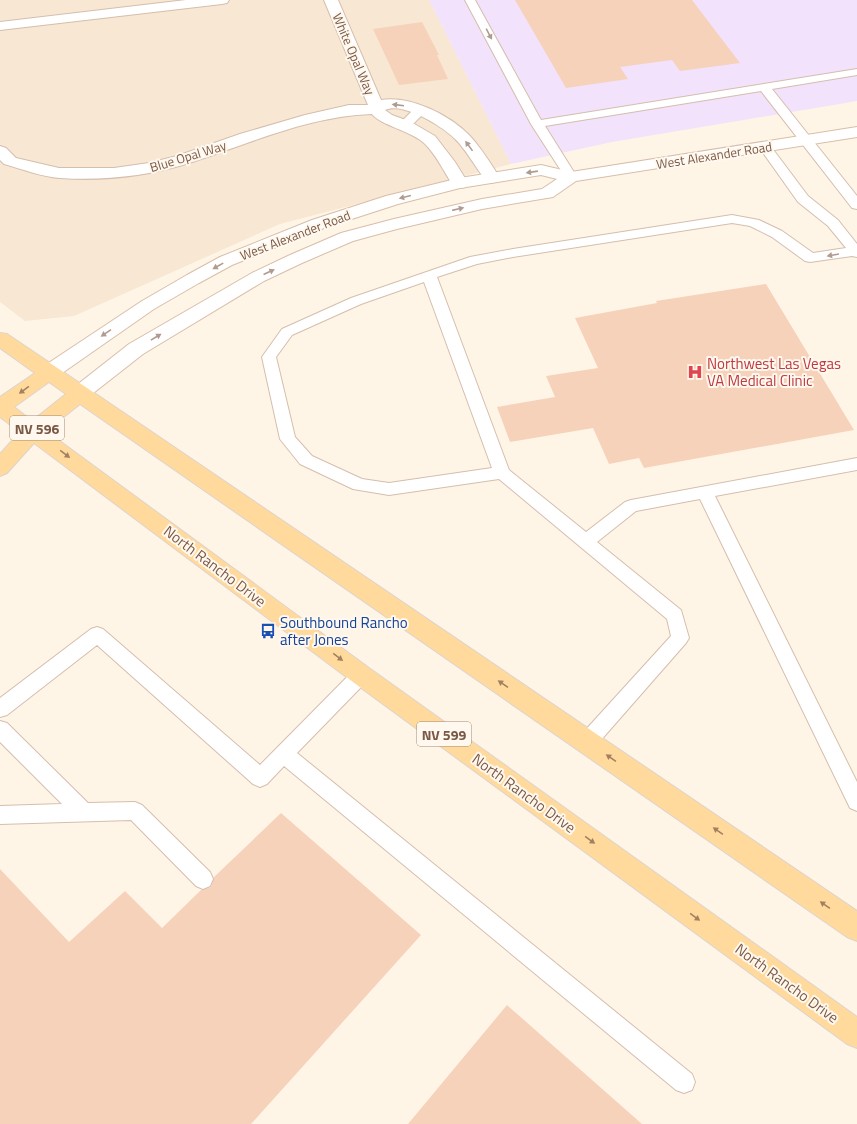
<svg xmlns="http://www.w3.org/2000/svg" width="857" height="1124" font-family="'Titillium Web',sans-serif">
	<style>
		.residential { fill: #f7e7d3 }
		.education { fill: #f2e2fb }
		.building { fill: #f7d2ba }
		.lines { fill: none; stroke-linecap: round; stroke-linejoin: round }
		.service-casing { stroke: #d5bead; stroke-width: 2 }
		.minor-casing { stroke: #d5bead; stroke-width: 2 }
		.secondary-casing { stroke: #d8bea9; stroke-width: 2 }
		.primary-casing { stroke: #ddd4cf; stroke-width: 2 }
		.service { fill: #fff; fill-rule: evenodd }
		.minor { fill: #fff; fill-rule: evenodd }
		.secondary { fill: #fff; fill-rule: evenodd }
		.primary { fill: #ffda9c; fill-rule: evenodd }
		.oneway { fill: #b09b91 }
		.oneway2 { fill: #a38060 }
		.labels { text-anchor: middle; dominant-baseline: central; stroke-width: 4; stroke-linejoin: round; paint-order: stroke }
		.far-street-label { font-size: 13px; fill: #7b5947; stroke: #fff8ee }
		.shield { fill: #fff8ee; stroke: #a38979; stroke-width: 1 }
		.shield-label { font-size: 14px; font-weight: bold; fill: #7b5947 }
		.health-label { font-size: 15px; fill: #be3a42; stroke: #fff8ee; text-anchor: start }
		.street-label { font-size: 15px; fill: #7b5947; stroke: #fff8ee }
		.transit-label { font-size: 15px; fill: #164399; stroke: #fff8ee; text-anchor: start }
	</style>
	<rect width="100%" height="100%" fill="#fff5e6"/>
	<path class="residential" d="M0,0H429L511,164L280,224L74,316L25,321L0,302Z"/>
	<path class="education" d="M429,0H857V101L612,142L511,164Z"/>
	<path class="building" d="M515,0H692L740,63L680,71L672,60L620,67L628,79L566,88Z
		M422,22L439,55H437L448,79L399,85L373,29Z
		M766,284L854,430L644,468L639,458L609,464L593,428L510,442L497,407L555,397L546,376L598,368L575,318L657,303L656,301Z
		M281,813L421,935L251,1124H0V869L69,942L125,891L162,928L201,890L211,887L214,877Z
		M507,1005L642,1124H408Z"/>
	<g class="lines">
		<defs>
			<path id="service" d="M465,0H475L541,120L857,69V75L772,89L857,196V209L852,208L761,91L545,126L577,177L575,180H567L531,124Z
				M420,106L424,107L426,110L424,113L409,128H401L399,125L401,122L416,107Z
				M765,143L769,144L808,196L838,220L857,244V257L852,256L810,262L805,261L772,237L750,226L732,223L513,257L477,264L437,277L509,470L586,532L625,502L631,500L857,458V470L715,496L857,782V811L850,808L700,499L636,511L597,542L681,610L689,638L686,643L594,748L587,750L580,748L577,742L580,736L671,636L667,619L499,479L389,495L353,489L300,464L280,439L262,357L282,329L351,298L470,257L513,249L732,215L759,220L782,231L813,253L846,248L828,226L798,202L759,147L761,144ZM424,282L492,468L389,483L362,479L312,456L295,437L276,357L292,335L361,304Z
				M97,627L103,629L260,765L355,669L361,667L367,669L370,675L367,681L297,753L692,1074L695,1082L692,1090L684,1093L676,1090L284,766L267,784L260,787L253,784L97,645L7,715L0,717V698L91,629Z
				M0,721L7,723L88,803L135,802L142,805L210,872L213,879L210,886L203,889L196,886L131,820L0,824V806L62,804L0,742Z"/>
			<path id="minor" d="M186,0H229L227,3L222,4L0,30V22Z
				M324,0H338L381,100C410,95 450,115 470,136C481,148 491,164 500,178L498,181L492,183L486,181C477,169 469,155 459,143C447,129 404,101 385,110L392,115L411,122L435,136L455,162L468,183L466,187L460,188L454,187C444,172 436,154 424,143C411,131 380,125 372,114C308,116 249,144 189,163C148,176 103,181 60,178C42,177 22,169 4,164L0,160V146L6,148L16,158L59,168H114L149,163L177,156L240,134L305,115L349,105H368Z"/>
			<path id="secondary" d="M857,127V137L576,181L553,197L482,209L397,229L353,241L302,263L264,281L143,354L87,398L80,400L73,398L70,393L73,388L129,344L252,273L290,255L341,233L394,219L482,199L542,189L557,179L541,175L460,188L398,204L324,228L232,265L199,283L154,309L55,378L48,380L41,378L38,373L41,368L142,301L187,275L220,257L312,220L386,196L460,178L541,165L571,172Z"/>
			<path id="primary" d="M0,333L7,334L87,388L857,911V941L847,937L80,404L46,431L369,668L857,1017V1048L847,1044L353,682L34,443L7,473L0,476V454L20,432L0,417V397L35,373L0,348ZM49,382L66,394L32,421L14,407Z"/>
		</defs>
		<use href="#service" class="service-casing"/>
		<use href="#minor" class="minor-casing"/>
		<use href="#secondary" class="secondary-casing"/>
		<use href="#primary" class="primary-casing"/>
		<use href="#service" class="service"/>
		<use href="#minor" class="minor"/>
		<use href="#secondary" class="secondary"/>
		<use href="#primary" class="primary"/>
	</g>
	<defs><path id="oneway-solid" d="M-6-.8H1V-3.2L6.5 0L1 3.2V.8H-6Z"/></defs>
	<g class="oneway">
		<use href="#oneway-solid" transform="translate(489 34) rotate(62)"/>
		<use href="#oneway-solid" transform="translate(398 105) rotate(-173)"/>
		<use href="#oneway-solid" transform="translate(469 146) rotate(-126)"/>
		<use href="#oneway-solid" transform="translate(532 172) rotate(172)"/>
		<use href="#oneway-solid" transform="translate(405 197) rotate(166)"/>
		<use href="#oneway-solid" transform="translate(458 209) rotate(-13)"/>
		<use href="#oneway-solid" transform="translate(833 255) rotate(170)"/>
		<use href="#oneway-solid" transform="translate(218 266) rotate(151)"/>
		<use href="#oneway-solid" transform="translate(269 272) rotate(-25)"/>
		<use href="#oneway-solid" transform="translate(106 333) rotate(146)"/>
		<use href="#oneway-solid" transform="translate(156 337) rotate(-31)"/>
	</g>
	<g class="oneway2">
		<use href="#oneway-solid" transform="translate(24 390) rotate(144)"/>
		<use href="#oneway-solid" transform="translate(65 454) rotate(37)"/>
		<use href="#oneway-solid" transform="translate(338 657) rotate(37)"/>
		<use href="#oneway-solid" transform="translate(503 684) rotate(-146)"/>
		<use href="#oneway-solid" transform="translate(611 758) rotate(-145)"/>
		<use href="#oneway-solid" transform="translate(718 831) rotate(-145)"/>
		<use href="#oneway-solid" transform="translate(590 840) rotate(36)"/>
		<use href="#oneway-solid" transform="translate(825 905) rotate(-145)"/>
		<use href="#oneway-solid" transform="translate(695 917) rotate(36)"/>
	</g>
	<defs>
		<symbol id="hospital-bare" viewBox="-9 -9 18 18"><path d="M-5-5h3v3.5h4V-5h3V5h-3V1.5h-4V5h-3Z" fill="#e0444e" stroke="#fff8ee" stroke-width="2.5" paint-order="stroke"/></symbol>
		<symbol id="bus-bare" viewBox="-9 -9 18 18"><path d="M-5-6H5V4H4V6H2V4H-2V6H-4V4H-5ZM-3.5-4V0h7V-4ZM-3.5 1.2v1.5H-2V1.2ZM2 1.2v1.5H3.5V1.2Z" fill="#1a4fb4" stroke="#fff8ee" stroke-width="2.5" paint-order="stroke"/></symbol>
	</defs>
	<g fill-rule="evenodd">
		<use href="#hospital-bare" x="684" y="361" width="22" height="22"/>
		<use href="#bus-bare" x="257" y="620" width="22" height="22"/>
	</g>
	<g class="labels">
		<g class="far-street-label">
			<text transform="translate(354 54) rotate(67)">White Opal Way</text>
			<text transform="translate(714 155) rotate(-9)">West Alexander Road</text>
			<text transform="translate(188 156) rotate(-17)">Blue Opal Way</text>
			<text transform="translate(295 235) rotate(-21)">West Alexander Road</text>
		</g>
		<g class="shield">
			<rect x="10" y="416" width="54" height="24" rx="3"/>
			<rect x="417" y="722" width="54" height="24" rx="3"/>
		</g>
		<g class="shield-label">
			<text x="37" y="428">NV 596</text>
			<text x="444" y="734">NV 599</text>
		</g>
		<g class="health-label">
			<text x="707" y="363">Northwest Las Vegas<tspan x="707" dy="17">VA Medical Clinic</tspan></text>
		</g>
		<g class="street-label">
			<text transform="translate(215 566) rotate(37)">North Rancho Drive</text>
			<text transform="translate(524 793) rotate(36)">North Rancho Drive</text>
			<text transform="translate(787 983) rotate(36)">North Rancho Drive</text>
		</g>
		<g class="transit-label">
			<text x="280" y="622">Southbound Rancho<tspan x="280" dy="17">after Jones</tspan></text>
		</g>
	</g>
</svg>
